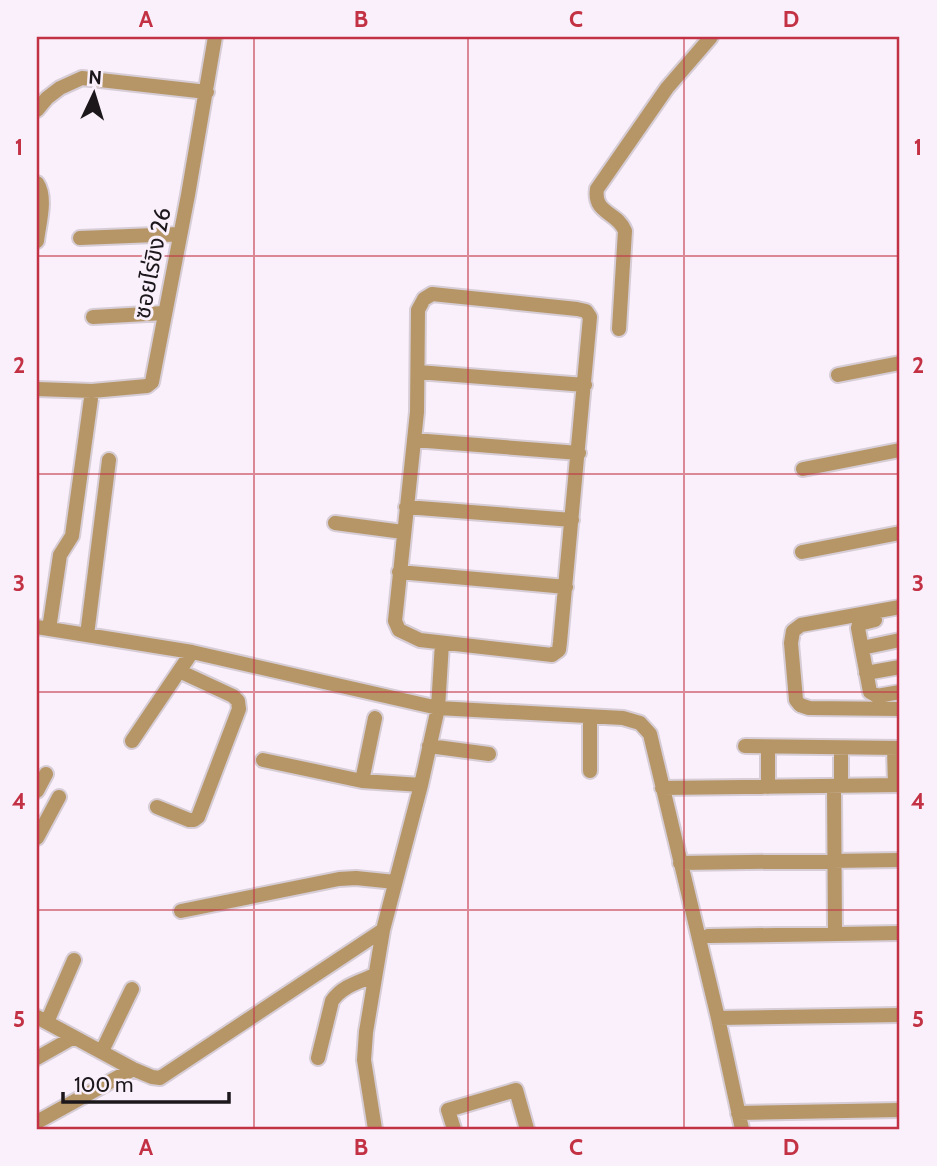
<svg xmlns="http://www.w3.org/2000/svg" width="937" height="1166" font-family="Cabin,'Noto Sans Thai',sans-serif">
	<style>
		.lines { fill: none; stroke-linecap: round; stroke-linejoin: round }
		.minor-casing { stroke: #d6cdd7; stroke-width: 18 }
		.minor { stroke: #b69666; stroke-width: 14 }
		.grid { fill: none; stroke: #c23244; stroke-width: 2; stroke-opacity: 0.55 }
		.labels { text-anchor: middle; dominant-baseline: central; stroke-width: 6; stroke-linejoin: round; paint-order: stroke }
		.street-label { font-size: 23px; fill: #1b171b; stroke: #faf0fb }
		.neatline { fill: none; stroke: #c23244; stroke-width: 2.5 }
		.grid-label { font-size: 23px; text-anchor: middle; font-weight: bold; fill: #c23244 }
	</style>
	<rect width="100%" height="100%" fill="#faf0fb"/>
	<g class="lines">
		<defs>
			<path id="minor" d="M37,110L47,98L60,88L82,78L207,92
				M37,183C47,198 39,223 37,241
				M80,238L180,234
				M432,294L577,309L586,311L590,317L560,642L559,650L552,655L420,640L399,630L395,621L417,412L418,310L424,299Z
				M93,317L164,313
				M619,329L625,231C618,212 593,214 597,189L667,88L711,37
				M418,372L585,385
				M838,375L900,363
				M37,389L92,391L147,386L152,382L188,195L215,37
				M414,440L579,453
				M803,469L900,450
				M406,507L572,520
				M335,523L403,532
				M802,552L900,533
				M399,572L566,587
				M900,607L801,625L793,631L791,643L796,700L800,705L809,708L900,709
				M875,620L859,624L858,628L870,692L877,696L900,692
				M37,627L192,652L438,708L623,718L640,723L650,734L718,1018L742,1129
				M49,629L60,555L72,536L92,391
				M87,635L109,460
				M862,648L900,640
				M866,673L900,667
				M132,741L192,652
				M429,746L489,754
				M745,746L900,748
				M841,748V786
				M894,748L895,785
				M263,760L362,781L421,785
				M590,771V717
				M362,781L375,718
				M834,786L835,934
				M768,787V747
				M662,788L900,785
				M37,791L46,774
				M157,807L189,820H194L198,817L239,709L238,701L233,696L179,671
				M37,838L59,797
				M680,863L900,860
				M181,911L339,879L356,878L395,882
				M708,936L900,933
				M37,1017L133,1069L152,1077L160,1078L383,930
				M718,1018L900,1015
				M47,1022L74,960
				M102,1051L132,989
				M37,1058L74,1037
				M318,1058L332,1001C342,986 359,982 375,975
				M738,1113L900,1110
				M37,1122L133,1069
				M375,1129L364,1060L366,1032L383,930L421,785L438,708L442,643
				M454,1129L448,1110L516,1090L527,1129"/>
		</defs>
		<use href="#minor" class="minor-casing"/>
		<use href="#minor" class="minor"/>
	</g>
	<path class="grid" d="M254,37V1129M468,37V1129M684,37V1129M37,256H900M37,474H900M37,692H900M37,910H900"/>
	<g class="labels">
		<g class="street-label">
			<text transform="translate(152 263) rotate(-79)">ซอยไร่ขิง 26</text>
		</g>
	</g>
	<rect width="937" height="1166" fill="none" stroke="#faf0fb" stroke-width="77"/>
	<g transform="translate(94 94) rotate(4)" stroke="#faf0fb" stroke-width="5" paint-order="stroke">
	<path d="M0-5L12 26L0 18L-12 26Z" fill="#1b171b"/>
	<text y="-10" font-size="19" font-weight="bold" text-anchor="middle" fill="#1b171b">N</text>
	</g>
	<path d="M63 1092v10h166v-10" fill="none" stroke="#1b171b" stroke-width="3.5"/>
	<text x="74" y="1092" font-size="21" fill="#1b171b" stroke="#faf0fb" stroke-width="5" paint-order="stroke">100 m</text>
	<rect x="38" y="38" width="860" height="1090" class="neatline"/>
	<g class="grid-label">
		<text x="146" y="27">A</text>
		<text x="361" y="27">B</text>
		<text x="576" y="27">C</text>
		<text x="791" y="27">D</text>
		<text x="19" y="155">1</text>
		<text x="918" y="155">1</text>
		<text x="19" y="373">2</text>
		<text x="918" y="373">2</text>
		<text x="19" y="591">3</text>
		<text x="918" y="591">3</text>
		<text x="19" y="809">4</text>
		<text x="918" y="809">4</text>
		<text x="19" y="1027">5</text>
		<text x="918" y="1027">5</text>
		<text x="146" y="1155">A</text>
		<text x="361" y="1155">B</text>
		<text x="576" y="1155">C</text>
		<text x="791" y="1155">D</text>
	</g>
</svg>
